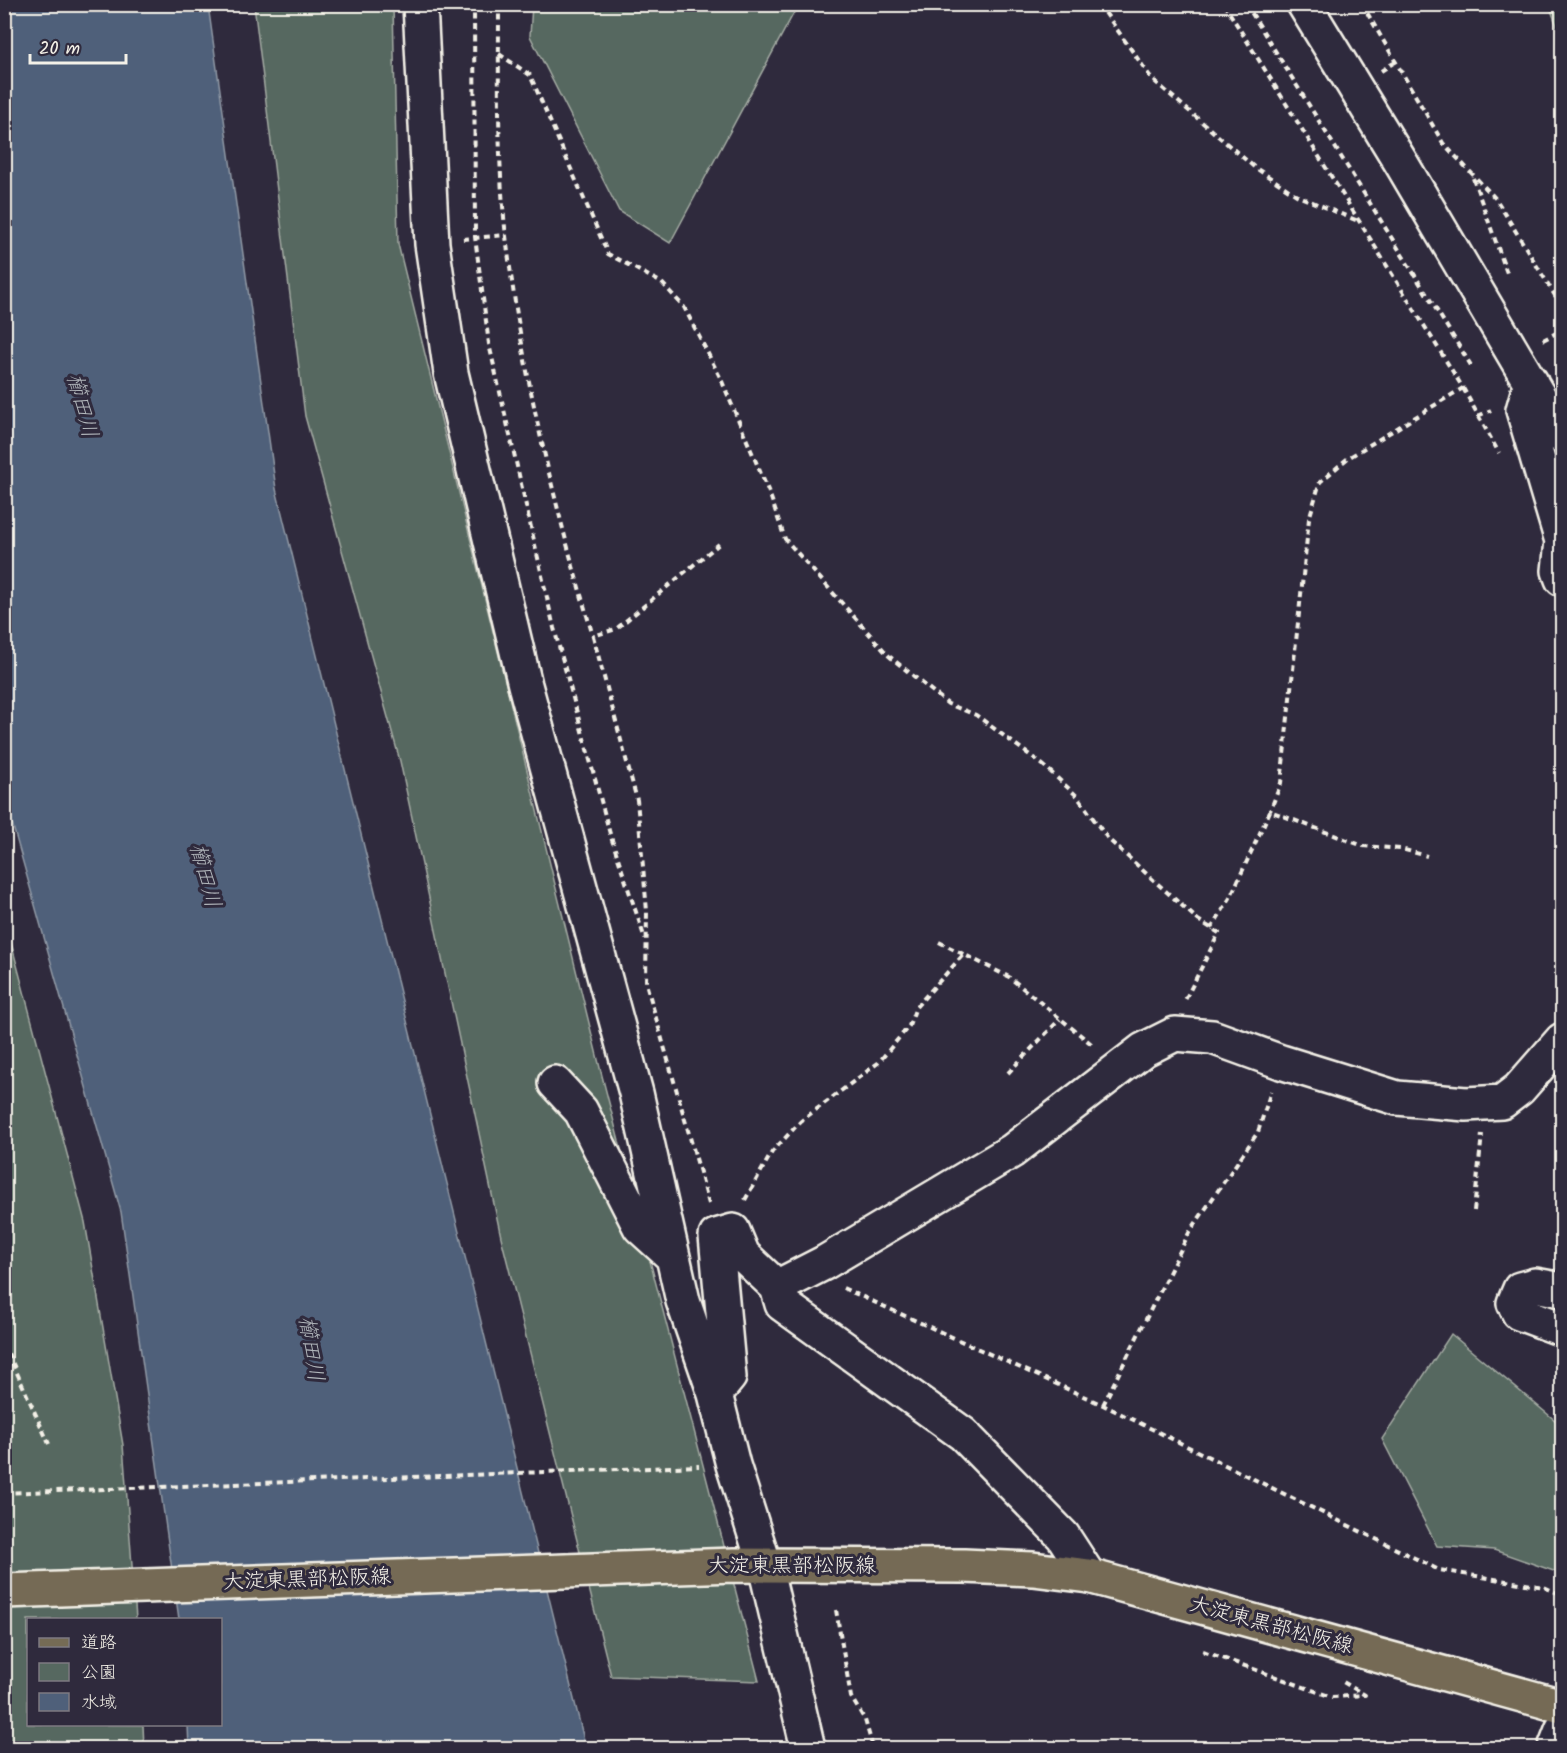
<svg xmlns="http://www.w3.org/2000/svg" width="1567" height="1753" font-family="Kalam,'Klee One',sans-serif">
	<style>
		.green { fill: #566860; stroke: #a5aca4; stroke-width: 1.5 }
		.water { fill: #4f607a; stroke: #919aa6; stroke-width: 1.5 }
		.lines { fill: none; stroke-linecap: round; stroke-linejoin: round }
		.minor-casing { stroke: #f4f1e8; stroke-width: 38 }
		.major-casing { stroke: #f4f1e8; stroke-width: 38 }
		.path { stroke: #f4f1e8; stroke-width: 4; stroke-dasharray: 6 4.5; stroke-linecap: butt }
		.minor { stroke: #2f2a3d; stroke-width: 33 }
		.major { stroke: #756b55; stroke-width: 33 }
		.labels { text-anchor: middle; dominant-baseline: central; stroke-width: 6; stroke-linejoin: round; paint-order: stroke }
		.street-label { font-size: 21px; fill: #f4f1e8; stroke: #2f2a3d }
		.water-label { font-size: 22px; font-style: italic; fill: #b2b7bc; stroke: #2f2a3d }
	</style>
	<rect width="100%" height="100%" fill="#2f2a3d"/>
	<filter id="ink" filterUnits="userSpaceOnUse"><feTurbulence type="fractalNoise" baseFrequency=".0167" numOctaves="2"/><feDisplacementMap in="SourceGraphic" scale="12" xChannelSelector="R" yChannelSelector="G"/><feConvolveMatrix kernelMatrix="1 2 1 2 8 2 1 2 1" color-interpolation-filters="sRGB"/></filter>
	<g filter="url(#ink)">
		<path class="green" d="M254,5H393L398,244L601,1072L759,1681L611,1676L501,1237L400,761L305,416Z
			M532,5H798L670,243L619,211L530,36Z
			M1549,5H1562V39Z
			M4,916L85,1222L123,1445L136,1619L28,1620V1724L143,1725L144,1748H5Z
			M1451,1334L1562,1426V1574L1494,1550L1437,1546L1382,1439Z"/>
		<path class="water" d="M4,5H208L276,489L586,1748H189L188,1725L220,1724V1620L179,1619L121,1212L5,798Z"/>
		<g class="lines">
			<defs>
				<path id="minor" d="M420,4L432,244L451,373L525,685L636,1093L683,1301L715,1394L733,1465L765,1566L808,1748
					M1304,4L1400,161L1562,436
					M1531,382L1523,410L1562,541L1559,571L1562,579
					M555,1083L581,1111L640,1227L672,1256
					M777,1287L824,1263L1012,1151L1143,1050L1175,1034L1212,1037L1281,1062L1397,1098L1466,1104L1502,1102L1519,1089L1562,1040
					M1562,1290L1535,1285L1520,1289L1514,1303L1519,1313L1562,1329
					M715,1394L729,1377L716,1236L733,1231L743,1255L777,1287L782,1304L963,1434L1063,1536L1089,1576
					M1555,1748L1562,1730"/>
				<path id="major" d="M4,1591L734,1565L964,1566L1033,1569L1089,1576L1562,1706"/>
			</defs>
			<use href="#minor" class="minor-casing"/>
			<use href="#major" class="major-casing"/>
			<path class="path" d="M474,4L475,237L489,344L554,628L610,834L645,939
				M499,4C499,81 497,160 506,236C522,372 554,505 593,636
				M1099,4L1152,79L1254,167L1298,196L1358,221
				M1224,4L1463,388L1348,458L1320,482L1309,519L1281,783L1270,811
				M1246,4L1472,367
				M1362,4L1443,143L1496,199L1562,307
				M499,54L530,75L608,254L662,283L684,307L721,379L770,495L785,539L889,656L948,704L976,715L1043,765L1077,796L1108,839L1198,920L1219,933L1184,1002
				M1381,71L1395,62
				M1473,178L1507,273
				M463,239L506,235
				M1543,340L1562,330
				M1463,388L1499,453
				M1478,416L1491,410
				M1211,929L1230,898L1270,811L1363,846L1401,849L1427,856
				M939,942L1009,977L1094,1046
				M1008,1073L1060,1019
				M745,1200L772,1152L801,1121L878,1063L909,1026L916,1007L963,955
				M709,1204L646,983L647,911L637,800L593,636L616,629L719,544
				M1474,1211L1482,1134
				M843,1288L1103,1405L1439,1570L1544,1587L1562,1595
				M4,1344L49,1444
				M1103,1405L1189,1233L1258,1132L1271,1091
				M4,1493L699,1466
				M836,1610L851,1697L865,1720L873,1748
				M1203,1651L1332,1697L1365,1695L1343,1682
				M1502,1748L1504,1742"/>
			<use href="#minor" class="minor"/>
			<use href="#major" class="major"/>
		</g>
	</g>
	<g class="labels">
		<g class="street-label">
			<text x="792" y="1566">大淀東黒部松阪線</text>
			<text transform="translate(307 1580) rotate(-2)">大淀東黒部松阪線</text>
			<text transform="translate(1271 1626) rotate(15)">大淀東黒部松阪線</text>
		</g>
		<g class="water-label">
			<text transform="translate(81 406) rotate(75)">櫛田川</text>
			<text transform="translate(204 876) rotate(75)">櫛田川</text>
			<text transform="translate(310 1349) rotate(81)">櫛田川</text>
		</g>
	</g>
	<rect width="1567" height="1753" fill="none" stroke="#2f2a3d" stroke-width="24"/>
	<rect x="12" y="12" width="1543" height="1729" fill="none" stroke="#f4f1e8" stroke-width="2" filter="url(#ink)"/>
	<rect x="27" y="1618" width="195" height="108" fill="#2f2a3d" stroke="#7e7a81" stroke-width="1.5"/>
	<rect x="39" y="1638" width="30" height="9" fill="#756b55" stroke="#7e7a81" stroke-width="1.5"/>
	<text x="81" y="1648" font-size="18" fill="#f4f1e8">道路</text>
	<rect x="39" y="1663" width="30" height="18" fill="#566860" stroke="#7e7a81" stroke-width="1.5"/>
	<text x="81" y="1678" font-size="18" fill="#f4f1e8">公園</text>
	<rect x="39" y="1693" width="30" height="18" fill="#4f607a" stroke="#7e7a81" stroke-width="1.5"/>
	<text x="81" y="1708" font-size="18" fill="#f4f1e8">水域</text>
	<path d="M30 54v9h96v-9" fill="none" stroke="#f4f1e8" stroke-width="3"/>
	<text x="39" y="54" font-size="18" fill="#f4f1e8" stroke="#2f2a3d" stroke-width="4.5" paint-order="stroke">20 m</text>
</svg>
